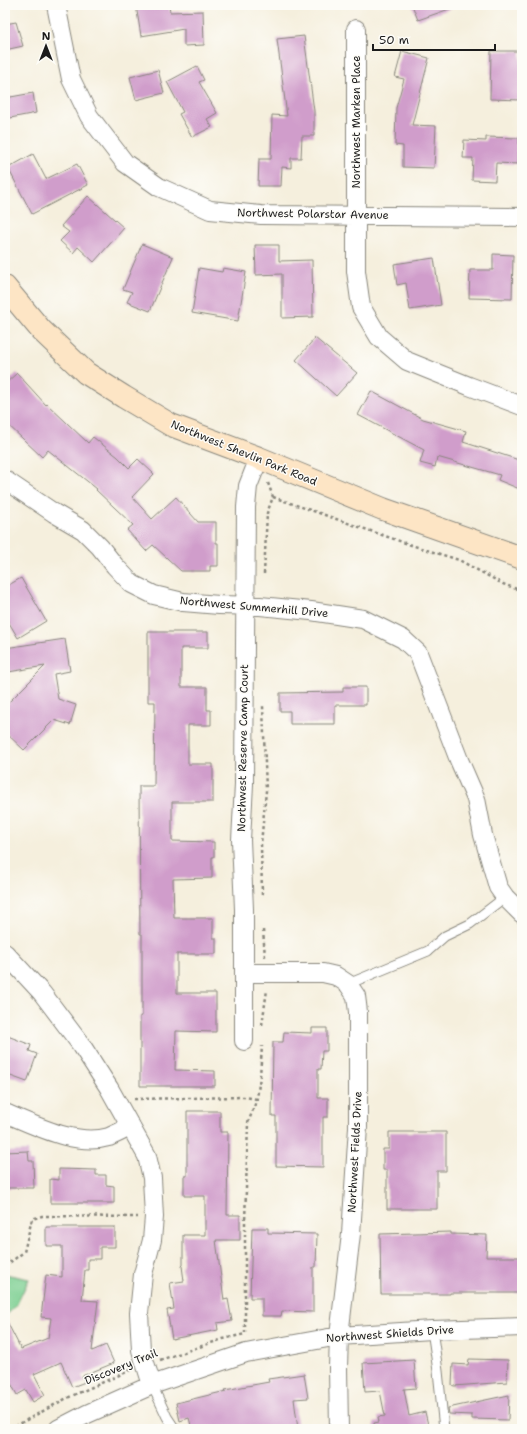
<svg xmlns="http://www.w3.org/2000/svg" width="527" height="1434" font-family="'Shantell Sans',sans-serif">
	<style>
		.green { fill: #7ccf91; stroke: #4c7656 }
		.building { fill: #d09dcb }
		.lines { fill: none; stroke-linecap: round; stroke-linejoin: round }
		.lane-casing { stroke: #88867c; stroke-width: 11 }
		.street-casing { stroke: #88867c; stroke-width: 20 }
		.secondary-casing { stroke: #88867c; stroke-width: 24 }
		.path { stroke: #88867c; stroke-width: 2.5; stroke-dasharray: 3 3; stroke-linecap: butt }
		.lane { stroke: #fff; stroke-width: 9 }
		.street { stroke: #fff; stroke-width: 18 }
		.secondary { stroke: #fde5c5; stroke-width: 22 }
		.labels { text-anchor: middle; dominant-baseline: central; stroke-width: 3; stroke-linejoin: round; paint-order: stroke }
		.street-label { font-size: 11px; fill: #1c1c1c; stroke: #fdfcf7 }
	</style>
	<rect width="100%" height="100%" fill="#fdfcf7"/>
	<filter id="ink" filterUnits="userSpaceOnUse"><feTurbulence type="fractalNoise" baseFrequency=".025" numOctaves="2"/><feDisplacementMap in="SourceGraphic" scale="8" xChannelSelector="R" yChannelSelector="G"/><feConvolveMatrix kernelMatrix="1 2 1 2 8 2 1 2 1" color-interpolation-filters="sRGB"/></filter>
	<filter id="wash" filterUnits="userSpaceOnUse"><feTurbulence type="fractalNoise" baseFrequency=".012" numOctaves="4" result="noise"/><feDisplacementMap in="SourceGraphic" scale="16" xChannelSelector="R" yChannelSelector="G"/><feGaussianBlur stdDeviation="0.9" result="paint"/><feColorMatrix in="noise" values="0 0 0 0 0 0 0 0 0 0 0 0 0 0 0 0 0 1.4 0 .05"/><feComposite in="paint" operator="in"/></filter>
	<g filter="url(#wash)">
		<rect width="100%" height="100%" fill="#f5efdd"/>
		<path class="green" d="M5,1274L29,1279L16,1306L5,1316Z"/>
		<g id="blocks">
			<path class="building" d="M136,5H169L170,12L203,11L204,45L184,46V29L141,36Z
				M412,5H454L455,7L418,20Z
				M16,22L23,46L5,50V24Z
				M304,36L314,111V136H302L301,158H291V168L282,167L281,186H258L259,159H271L272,115L287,116L277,39Z
				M402,51L429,58L412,125L436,126L434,168L403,167V146L395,145L396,108L404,79L395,77Z
				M491,51H521V100L490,99Z
				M197,66L204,80L199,82L217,113L207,119L212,127L192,137L179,114L183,112L167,82Z
				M158,70L164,93L136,100L130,77Z
				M33,93L36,113L5,119V98Z
				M486,137L519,138L518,164L496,163L495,181L472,180L473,158H463L464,140L486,141Z
				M33,154L46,179L77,164L88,185L32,214L8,168Z
				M88,196L124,228L94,262L78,247L73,253L60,241L69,232L61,226Z
				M142,244L173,257L150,311L127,302L132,292L123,289Z
				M255,245H279V261L312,260L313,317L282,318V274L256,275Z
				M493,254L513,255L512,299L469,298L470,270H493Z
				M434,258L441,305L410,310L406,283L397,285L394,264Z
				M199,268L222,272L223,268L246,272L238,321L192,313Z
				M315,338L357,373L336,396L296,360Z
				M17,373L46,405L47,404L88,443L93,437L118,457L129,468L138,459L154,474L132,497L152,519L176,497L198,522H216V543H218V566H210V571H181L153,545L146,551L127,530L133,525L96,490L97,489L48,450L42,457L5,422V384Z
				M371,391L423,419L466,431L463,442L522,461V490L498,480L500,475L437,457L435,467L420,463L424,450L358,415Z
				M21,578L46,621L18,638L5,616V587Z
				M148,632H208V648H181V687H207V710H211V725H188V764H213V802H172V841L214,842V857H212V878L173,879L174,918H213V938H216V954H177V993H216V1032L176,1031L175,1070L215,1071V1086H140V1016H142V934H140L139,786H154L155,702H148Z
				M65,639L70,671L54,674L58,699L76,705L70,725L54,720L24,750L5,732V706L45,666L8,672L5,648Z
				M343,687H366V705H335V724H290V711H280V693L343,692Z
				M312,1028H327V1051H322L321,1069H318V1098H328V1117H323V1167L276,1166V1116H272L273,1042H283L284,1032L312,1033Z
				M5,1035L31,1045L29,1051L37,1054L27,1082L5,1074Z
				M187,1111H220V1132H228L227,1215H240V1240H216L224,1300L228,1299L232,1321L217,1323L218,1330L172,1339L167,1310L174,1309L170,1283L184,1281L182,1266L183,1265V1235H205V1196H184V1176H187Z
				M389,1132H446V1171H437V1209H387V1170H383V1149H389Z
				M28,1151L29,1161H33L34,1188H5V1152Z
				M59,1169L96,1170V1175H106V1185L114,1186V1203H50V1179L59,1180Z
				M46,1227H115V1247H100V1259H88V1270H85L82,1300L98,1301L92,1351L106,1345L114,1363L82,1376L85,1382L72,1387L61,1362L34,1374L45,1395L33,1402L26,1390L17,1395L5,1372V1318L21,1349L48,1338L51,1318L41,1317L46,1275L62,1277V1246H46Z
				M252,1228H268V1233L317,1234L316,1267H313V1312L282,1311L281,1316H262V1298H250Z
				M451,1232V1234L487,1235L486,1257H522V1293H450V1294H381L380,1234Z
				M469,1359L508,1360L507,1382L454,1386L452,1385L453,1364L468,1365Z
				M414,1360L416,1388L404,1389L409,1416L425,1412L429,1429H375L374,1423L379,1422L378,1417L385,1416L380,1391L365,1392L363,1363Z
				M304,1374L308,1398L294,1399L298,1429H192L189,1418L180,1421L176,1403L226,1391L225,1390L269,1382L268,1379Z
				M509,1395L508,1420L472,1419V1415L449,1414L448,1408Z"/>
		</g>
	</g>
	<g filter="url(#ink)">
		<use href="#blocks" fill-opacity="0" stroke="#88867c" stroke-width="1"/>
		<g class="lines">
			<defs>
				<path id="lane" d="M348,984L428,951L445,936L470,924L505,897
					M432,1330L438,1371L444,1429
					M152,1385L167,1417L175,1429"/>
				<path id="street" d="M56,5L71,79L89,116L125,163L159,187L210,210L261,215L522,217
					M356,29V271L361,307L379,337L407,361L469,386L522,406
					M5,480L54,513L83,530L100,547L115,566L132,584L154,595L183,602L219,605L260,606L311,611L363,619L403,639L418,653L459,760L476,799L483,835L498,887L505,897L522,914
					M5,953L42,993L82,1046L109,1088L147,1156L152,1178L154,1217L152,1240L143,1274L139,1313L141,1350L152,1385
					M244,973H323L336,976L348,984L356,996L358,1012V1127L351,1234L339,1336L338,1368L339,1429
					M244,1041V909L241,840L244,784L246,507L248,486L259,458
					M5,1113C35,1125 76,1147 109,1137C116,1134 124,1130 131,1126
					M58,1429L87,1414L152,1385L246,1353L339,1336L432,1330L522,1327"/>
				<path id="secondary" d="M5,287L41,330L86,373L124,397L171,425L259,458L383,509L522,558"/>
			</defs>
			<use href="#lane" class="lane-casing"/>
			<use href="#street" class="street-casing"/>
			<use href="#secondary" class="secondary-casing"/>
			<path class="path" d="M273,497L408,544L459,560L503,584L522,591
				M264,574L267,513L273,497L268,483
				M262,895L261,844L266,791L263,706
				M263,930L265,957
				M262,1025L267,990
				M134,1099L244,1097L257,1099
				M5,1247L8,1264
				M5,1266L24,1252L32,1219L42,1216L138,1217
				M160,1360L223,1339L245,1334V1222L248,1123L257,1099L260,1076L262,1046
				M10,1429L67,1398L131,1370"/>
			<use href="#lane" class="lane"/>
			<use href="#street" class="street"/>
			<use href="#secondary" class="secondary"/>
		</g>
	</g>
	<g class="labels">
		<g class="street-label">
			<text transform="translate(356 122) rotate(-90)">Northwest Marken Place</text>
			<text transform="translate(313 214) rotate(1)">Northwest Polarstar Avenue</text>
			<text transform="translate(244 453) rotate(22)">Northwest Shevlin Park Road</text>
			<text transform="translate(254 607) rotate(5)">Northwest Summerhill Drive</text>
			<text transform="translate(243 748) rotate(-89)">Northwest Reserve Camp Court</text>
			<text transform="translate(355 1152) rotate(-87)">Northwest Fields Drive</text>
			<text transform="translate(390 1334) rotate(-4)">Northwest Shields Drive</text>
			<text transform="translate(121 1367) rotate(-22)">Discovery Trail</text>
		</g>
	</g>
	<rect width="527" height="1434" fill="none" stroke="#fdfcf7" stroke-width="20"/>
	<g transform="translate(46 46)" stroke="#fdfcf7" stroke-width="3" paint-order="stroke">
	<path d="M0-3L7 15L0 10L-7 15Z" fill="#1c1c1c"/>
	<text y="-6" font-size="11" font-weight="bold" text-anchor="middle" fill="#1c1c1c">N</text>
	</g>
	<path d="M373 44v6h122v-6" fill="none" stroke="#1c1c1c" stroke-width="2"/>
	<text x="379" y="44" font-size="12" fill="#1c1c1c" stroke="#fdfcf7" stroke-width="3" paint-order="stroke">50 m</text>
</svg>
